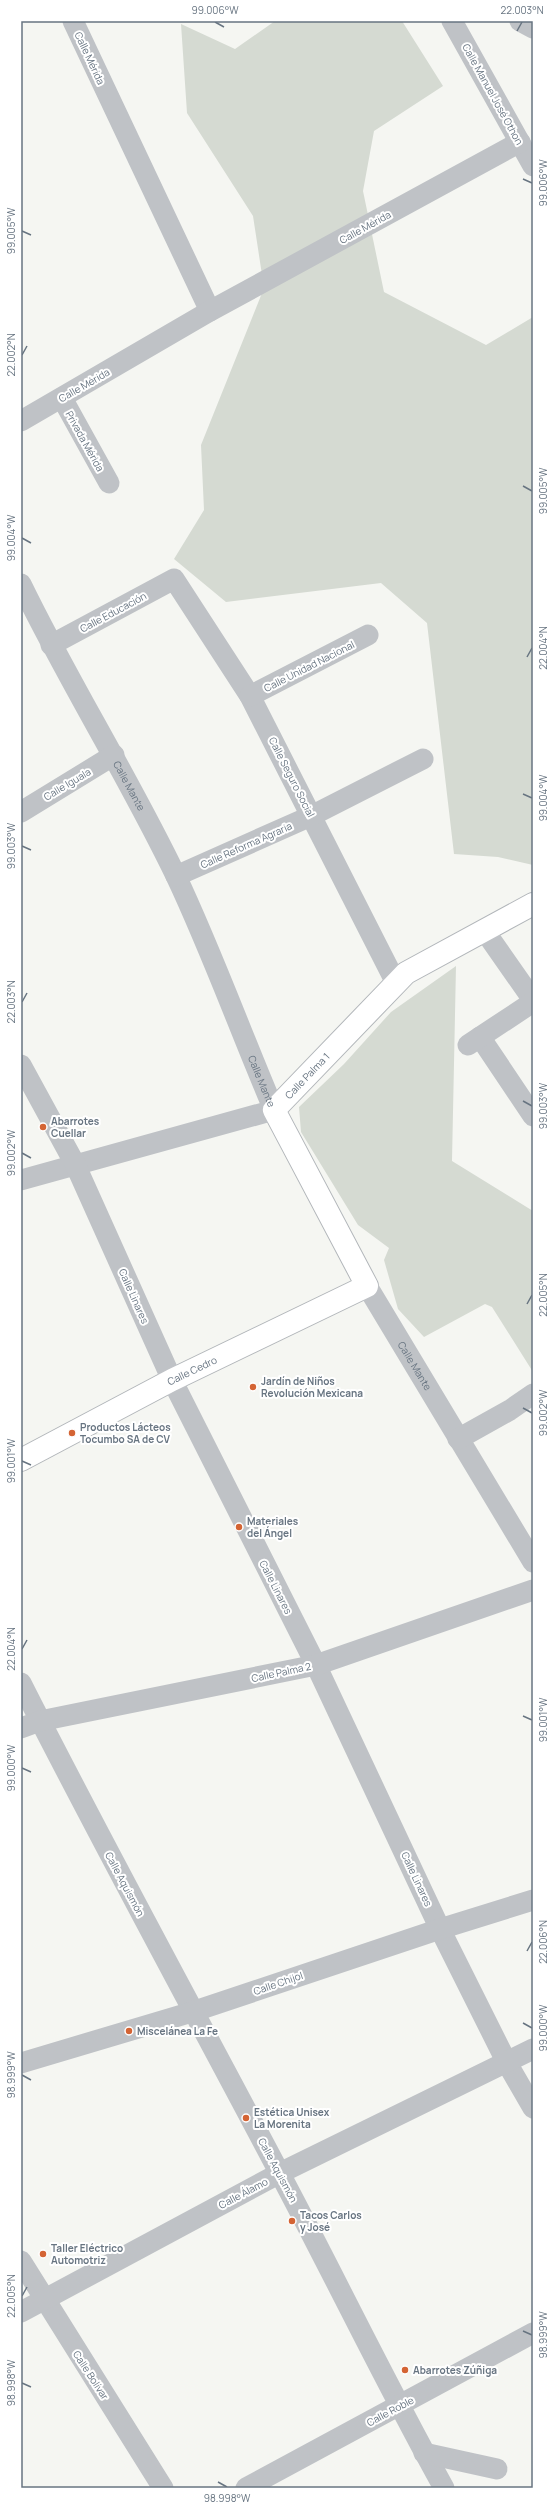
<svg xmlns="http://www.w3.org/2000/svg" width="554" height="2509" font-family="Manrope,sans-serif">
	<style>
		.green { fill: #d5dad2 }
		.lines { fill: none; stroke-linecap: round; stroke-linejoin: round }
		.secondary-casing { stroke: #b2b6ba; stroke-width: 24 }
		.street { stroke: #bfc2c6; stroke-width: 21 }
		.secondary { stroke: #fff; stroke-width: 22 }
		.ticks { fill: none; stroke: #677481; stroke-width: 1.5 }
		.poi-dot { fill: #d46434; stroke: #fff; stroke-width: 1.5 }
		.labels { text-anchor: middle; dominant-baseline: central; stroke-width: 4; stroke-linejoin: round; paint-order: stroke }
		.street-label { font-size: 10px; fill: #677481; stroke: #fff }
		.poi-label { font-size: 10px; font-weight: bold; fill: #677481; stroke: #fff; text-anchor: start }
		.neatline { fill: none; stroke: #677481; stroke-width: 1.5 }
		.ticks-label { font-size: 10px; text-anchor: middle; fill: #677481 }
	</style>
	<rect width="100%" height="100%" fill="#f5f6f2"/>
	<path class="green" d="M275,21H402L443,86L374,131L363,191L384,292L486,345L533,317V865L498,857L454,854L427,623L381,583L226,602L174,559L204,510L201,445L264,288L253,216L187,113L181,24L235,49Z
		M456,966L452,1161L533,1211V1372L492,1307L485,1304L424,1337L398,1309L384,1260L389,1248L358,1225L301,1132L299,1107L344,1064L391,1012Z"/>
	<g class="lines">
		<defs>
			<g id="secondary">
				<path id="s3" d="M21,1460L172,1380L367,1286L274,1110L406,973L533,904"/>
			</g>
		</defs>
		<use href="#secondary" class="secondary-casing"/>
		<g class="street">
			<path d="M73,21L210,311"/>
			<path d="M452,21L533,166"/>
			<path d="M520,21L533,28"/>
			<path d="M62,398L109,483"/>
			<path d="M21,421L210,311L520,142"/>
			<path id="s1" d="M21,584C69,683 128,776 176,876C212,952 241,1033 274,1110L21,1180"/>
			<path d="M51,645L174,579L250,696L396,983"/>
			<path d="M250,696L368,635"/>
			<path d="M21,812L114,755"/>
			<path d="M176,876L311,816L423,759"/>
			<path d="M484,930L533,1000"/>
			<path d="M480,1037L533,1116"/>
			<path d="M468,1045L533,1002"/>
			<path d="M21,1065L75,1164L172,1380L316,1665L440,1929L507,2063L533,2108"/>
			<path id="s2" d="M367,1286L533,1562"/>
			<path d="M458,1439L510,1410L533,1394"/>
			<path d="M21,1683C104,1847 193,2009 279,2172C335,2277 386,2384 444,2488"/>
			<path d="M21,1728L40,1721L316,1665L533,1590"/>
			<path d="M21,2063L192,2012L440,1929L533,1900"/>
			<path d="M21,2261L163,2488"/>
			<path d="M21,2312L280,2173L533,2049"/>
			<path d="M424,2453L497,2469"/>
			<path d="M246,2488L533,2333"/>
		</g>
		<use href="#secondary" class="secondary"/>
	</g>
	<path class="ticks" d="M215,22L224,27M517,31L522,22M523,179L532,183M22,231L31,235M22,355L27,346M523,486L532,491M22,538L31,543M527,657L532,648M523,794L532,798M22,846L31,850M22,1002L27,993M523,1101L532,1106M22,1153L31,1158M527,1304L532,1295M523,1408L532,1413M22,1461L31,1465M22,1649L27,1640M523,1716L532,1720M22,1768L31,1772M527,1951L532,1942M523,2023L532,2028M22,2075L31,2080M22,2296L27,2287M523,2331L532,2335M22,2383L31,2387M218,2482L227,2487"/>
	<g class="poi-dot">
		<circle cx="43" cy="1127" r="4"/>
		<circle cx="253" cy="1387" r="4"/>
		<circle cx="72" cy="1433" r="4"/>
		<circle cx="239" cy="1527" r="4"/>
		<circle cx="129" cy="2031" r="4"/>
		<circle cx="246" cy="2118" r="4"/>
		<circle cx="292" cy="2221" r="4"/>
		<circle cx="43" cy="2254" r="4"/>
		<circle cx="405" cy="2370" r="4"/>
	</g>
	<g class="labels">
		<g class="street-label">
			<text transform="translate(90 58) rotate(65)">Calle Mérida</text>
			<text transform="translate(493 94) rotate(61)">Calle Manuel José Othon</text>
			<text transform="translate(365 227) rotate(-29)">Calle Mérida</text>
			<text transform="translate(84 385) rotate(-30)">Calle Mérida</text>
			<text transform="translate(85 441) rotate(61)">Privada Mérida</text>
			<text transform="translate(113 612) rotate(-28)">Calle Educación</text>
			<text transform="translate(309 666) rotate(-27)">Calle Unidad Nacional</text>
			<text transform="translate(292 777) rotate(63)">Calle Seguro Social</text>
			<text transform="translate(67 784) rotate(-31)">Calle Iguala</text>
			<text stroke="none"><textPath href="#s1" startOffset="229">Calle Mante</textPath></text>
			<text transform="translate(246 845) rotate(-24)">Calle Reforma Agraria</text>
			<text stroke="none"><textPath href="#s3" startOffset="634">Calle Palma 1</textPath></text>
			<text stroke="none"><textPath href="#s1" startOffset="553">Calle Mante</textPath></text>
			<text transform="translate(134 1296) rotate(66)">Calle Linares</text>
			<text stroke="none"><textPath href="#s2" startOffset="93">Calle Mante</textPath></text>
			<text stroke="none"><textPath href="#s3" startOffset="193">Calle Cedro</textPath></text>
			<text transform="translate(276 1587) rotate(63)">Calle Linares</text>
			<text transform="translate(281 1672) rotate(-12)">Calle Palma 2</text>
			<text transform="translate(417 1879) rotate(65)">Calle Linares</text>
			<text transform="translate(125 1884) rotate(62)">Calle Aquismón</text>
			<text transform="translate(278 1983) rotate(-19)">Calle Chijol</text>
			<text transform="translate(278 2170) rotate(62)">Calle Aquismón</text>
			<text transform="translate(243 2193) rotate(-28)">Calle Álamo</text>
			<text transform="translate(91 2375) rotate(57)">Calle Bolívar</text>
			<text transform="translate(390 2411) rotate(-28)">Calle Roble</text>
		</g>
		<g class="poi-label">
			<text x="51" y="1121">Abarrotes<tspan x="51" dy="12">Cuellar</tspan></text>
			<text x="261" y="1381">Jardín de Niños<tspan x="261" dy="12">Revolución Mexicana</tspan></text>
			<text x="80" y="1427">Productos Lácteos<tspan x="80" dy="12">Tocumbo SA de CV</tspan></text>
			<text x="247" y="1521">Materiales<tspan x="247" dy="12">del Ángel</tspan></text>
			<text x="137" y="2031">Miscelánea La Fe</text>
			<text x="254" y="2112">Estética Unisex<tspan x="254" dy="12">La Morenita</tspan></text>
			<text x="300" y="2215">Tacos Carlos<tspan x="300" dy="12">y José</tspan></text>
			<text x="51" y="2248">Taller Eléctrico<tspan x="51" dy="12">Automotriz</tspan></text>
			<text x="413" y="2370">Abarrotes Zúñiga</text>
		</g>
	</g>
	<rect width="554" height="2509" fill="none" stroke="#ffffff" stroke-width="44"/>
	<rect x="22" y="22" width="510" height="2465" class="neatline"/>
	<g class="ticks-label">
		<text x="215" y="14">99.006°W</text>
		<text x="522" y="14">22.003°N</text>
		<text transform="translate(543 183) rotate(-90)" y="4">99.006°W</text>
		<text transform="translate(11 231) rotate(-90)" y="4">99.005°W</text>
		<text transform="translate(11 355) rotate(-90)" y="4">22.002°N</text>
		<text transform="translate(543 491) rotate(-90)" y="4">99.005°W</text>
		<text transform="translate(11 538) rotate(-90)" y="4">99.004°W</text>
		<text transform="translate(543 648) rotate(-90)" y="4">22.004°N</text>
		<text transform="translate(543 798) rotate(-90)" y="4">99.004°W</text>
		<text transform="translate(11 846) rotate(-90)" y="4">99.003°W</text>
		<text transform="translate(11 1002) rotate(-90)" y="4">22.003°N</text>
		<text transform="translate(543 1106) rotate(-90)" y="4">99.003°W</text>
		<text transform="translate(11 1153) rotate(-90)" y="4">99.002°W</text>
		<text transform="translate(543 1295) rotate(-90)" y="4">22.005°N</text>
		<text transform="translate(543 1413) rotate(-90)" y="4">99.002°W</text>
		<text transform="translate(11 1461) rotate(-90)" y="4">99.001°W</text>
		<text transform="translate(11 1649) rotate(-90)" y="4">22.004°N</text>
		<text transform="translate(543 1720) rotate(-90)" y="4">99.001°W</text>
		<text transform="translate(11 1768) rotate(-90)" y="4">99.000°W</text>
		<text transform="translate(543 1942) rotate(-90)" y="4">22.006°N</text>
		<text transform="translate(543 2028) rotate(-90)" y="4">99.000°W</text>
		<text transform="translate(11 2075) rotate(-90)" y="4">98.999°W</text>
		<text transform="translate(11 2296) rotate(-90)" y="4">22.005°N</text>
		<text transform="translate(543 2335) rotate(-90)" y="4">98.999°W</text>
		<text transform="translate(11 2383) rotate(-90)" y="4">98.998°W</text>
		<text x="227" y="2502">98.998°W</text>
	</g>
</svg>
